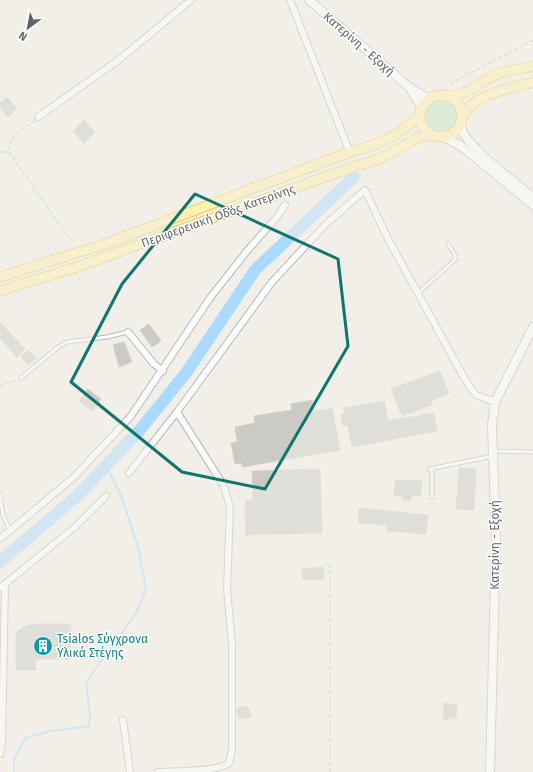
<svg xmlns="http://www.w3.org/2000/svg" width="533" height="772" font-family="'Fira Sans',sans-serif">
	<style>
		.green { fill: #c5e8c5 }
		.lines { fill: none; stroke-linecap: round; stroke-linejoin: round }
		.stream { stroke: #aadaff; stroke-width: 2 }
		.river { stroke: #aadaff; stroke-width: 12 }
		.building { fill: #cccac5; stroke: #d6d1c6 }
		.lane-casing { stroke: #b5b8bc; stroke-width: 5 }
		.street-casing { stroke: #b5b8bc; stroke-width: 8 }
		.secondary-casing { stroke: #b6babf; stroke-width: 10 }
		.primary-casing { stroke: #f2c960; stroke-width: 11 }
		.path { stroke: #9cc7a9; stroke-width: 1; stroke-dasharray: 4 2; stroke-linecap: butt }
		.lane { stroke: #fff; stroke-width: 3 }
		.street { stroke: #fff; stroke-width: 6 }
		.secondary { stroke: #fff; stroke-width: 8 }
		.primary { stroke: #fff2af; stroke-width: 9 }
		.marked { fill: none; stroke: #0f766e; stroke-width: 3; stroke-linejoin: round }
		.labels { text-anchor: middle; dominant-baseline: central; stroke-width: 3; stroke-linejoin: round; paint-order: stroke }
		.street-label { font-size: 12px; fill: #5f6368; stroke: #fff }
		.culture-label { font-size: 12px; fill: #0d838f; stroke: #fff; text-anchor: start }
	</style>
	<rect width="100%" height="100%" fill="#f1efe8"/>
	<path class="green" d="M425 116a16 16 0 1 1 32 0a16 16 0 1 1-32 0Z"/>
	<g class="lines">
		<path class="stream" d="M14,772V759L25,738L51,731L89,726L90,714L86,682L137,612L146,589L138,547L122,498L106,465"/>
		<path class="river" d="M0,562L76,497L139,431L186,373L255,270L354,177"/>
	</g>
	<path class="building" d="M7,97L17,109L8,117L0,108V103Z
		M84,120L95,132L84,143L73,131Z
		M0,322L25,349L17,357L0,339Z
		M149,324L161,341L152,347L140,330Z
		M124,342L132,362L119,367L113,345Z
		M28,350L36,358L28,365L21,356Z
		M440,371L449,394L431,401L432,405L402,416L391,389Z
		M88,389L101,399L92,411L79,401Z
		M312,400L314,411L332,408L340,450L243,467L242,463L235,464L231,443L237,442L235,427L255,423L254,416L292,410L291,404Z
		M384,401L388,421L434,413L437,431L352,447L348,425L343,426L341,414L345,413L344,408Z
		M459,468L476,469L474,510L456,509Z
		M320,469L322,533L246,535L245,504H246V500H253L252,471Z
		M395,480L422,481L421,496L411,495V501L402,500V496H394Z
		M359,508L428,515L426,534L387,531V525L358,523Z
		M323,567L324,579L303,580L302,569Z
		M35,624H71L70,659H36V670H16V633L24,626Z
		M444,703L457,705L456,718L449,717V720H443Z
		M248,706L251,717L239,719L237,708Z"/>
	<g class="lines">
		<defs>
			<path id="lane" d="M418,293L455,260V255L448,244
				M21,378L57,348L67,342L107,337L128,332
				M493,451L533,452
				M429,469L493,456
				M0,495L3,515L10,531
				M432,498V468"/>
			<path id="street" d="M290,0L348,148
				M38,117L120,59L191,0
				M128,332L154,364L163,371
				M129,473L177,412L272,282L326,224L365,190L388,239L466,381L476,395L495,402
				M0,539L74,477L131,416L210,298L247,251L277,217L285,205
				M0,588L75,527L106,496
				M123,720L130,772
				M0,754L2,743L5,584
				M158,772C174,771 218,772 229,763L232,750V644L227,589L230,508L224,486L177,412"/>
			<path id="secondary" d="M309,0L409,87
				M422,108L409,87L428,99
				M460,126C469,151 513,179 533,198
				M444,137L461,146L533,205
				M490,772L496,541L492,425L495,402L533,327"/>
			<path id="primary" d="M420 116a21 21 0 1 1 42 0a21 21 0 1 1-42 0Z
				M448,96C469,95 475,85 493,76C506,70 520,69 533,66
				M463,116C475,93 510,89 533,82
				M0,277L105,244L350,152C380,144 398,137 420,114
				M0,291L86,264L355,166L379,159L420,137L432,135"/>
		</defs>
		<use href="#lane" class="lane-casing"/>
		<use href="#street" class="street-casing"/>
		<use href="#secondary" class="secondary-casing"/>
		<use href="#primary" class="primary-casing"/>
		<path class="path" d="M450,84L533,40
			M34,121C23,129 8,136 9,152L69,238
			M0,152H9
			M0,386L16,380
			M330,564V772"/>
		<use href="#lane" class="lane"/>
		<use href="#street" class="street"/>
		<use href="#secondary" class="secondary"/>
		<use href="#primary" class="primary"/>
	</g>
	<path d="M0 0H533V772H0ZM195,194L338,259L348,346L265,489L182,472L71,382L122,284Z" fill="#f1efe8" fill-opacity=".55" fill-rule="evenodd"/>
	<path class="marked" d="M195,194L338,259L348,346L265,489L182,472L71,382L122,284Z"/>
	<defs>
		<symbol id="building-disc" viewBox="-11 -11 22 22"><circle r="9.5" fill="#0f9aa8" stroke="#fff"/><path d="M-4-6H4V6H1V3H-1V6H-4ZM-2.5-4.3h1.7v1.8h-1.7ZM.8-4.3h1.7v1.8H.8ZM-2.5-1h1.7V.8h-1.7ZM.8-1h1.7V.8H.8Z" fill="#fff"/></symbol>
	</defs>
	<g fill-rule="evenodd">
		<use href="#building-disc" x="32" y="635" width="22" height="22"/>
	</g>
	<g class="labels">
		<g class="street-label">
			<text transform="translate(359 44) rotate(41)">Κατερίνη - Εξοχή</text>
			<text transform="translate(218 216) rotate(-20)">Περιφερειακή Οδός Κατερίνης</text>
			<text transform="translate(495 545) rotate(-90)">Κατερίνη - Εξοχή</text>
		</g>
		<g class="culture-label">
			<text x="57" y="639">Tsialos Σύγχρονα<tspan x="57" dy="14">Υλικά Στέγης</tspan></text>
		</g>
	</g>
	<g transform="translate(28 28) rotate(212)" stroke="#ffffff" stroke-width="3" paint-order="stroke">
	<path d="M0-3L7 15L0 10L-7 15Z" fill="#5f6368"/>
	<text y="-6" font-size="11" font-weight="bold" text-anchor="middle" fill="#5f6368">N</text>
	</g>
</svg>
